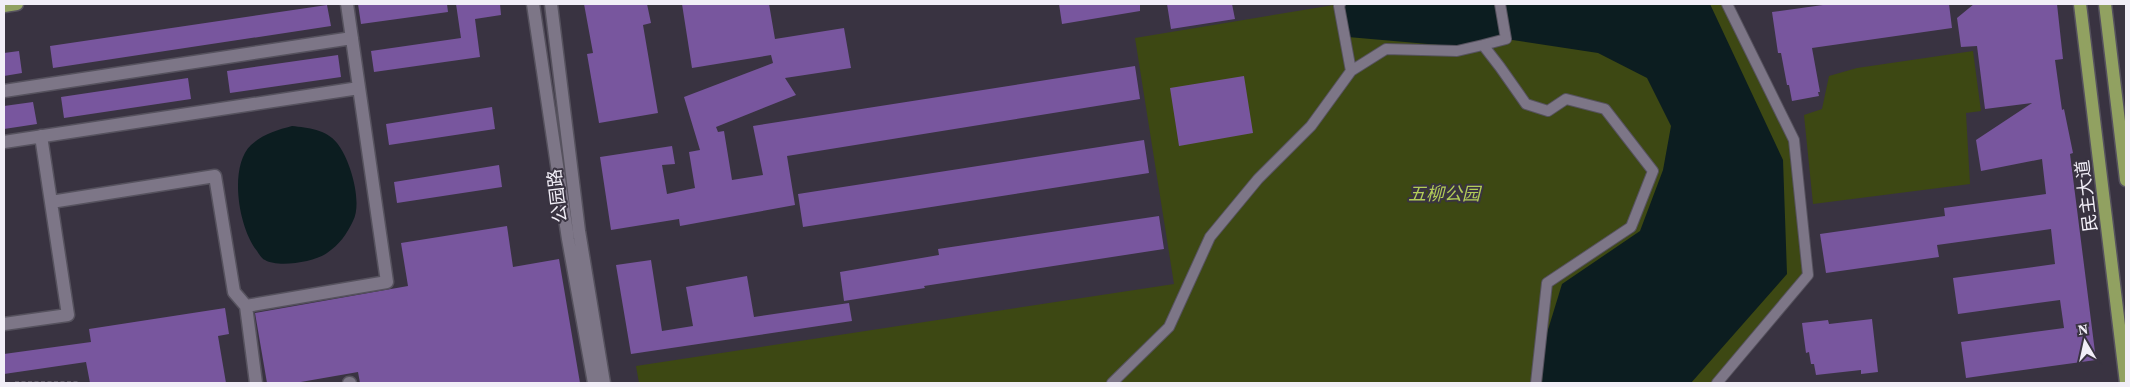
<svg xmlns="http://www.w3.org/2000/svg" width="2130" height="387" font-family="'Source Serif 4','Noto Sans SC',serif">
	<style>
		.green { fill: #3d4813 }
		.water { fill: #0c1d20 }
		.building { fill: #78569e }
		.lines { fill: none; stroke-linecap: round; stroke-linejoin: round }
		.pedestrian-casing { stroke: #56525e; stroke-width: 12 }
		.minor-casing { stroke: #56525e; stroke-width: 15 }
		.tertiary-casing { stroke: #56525e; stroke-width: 15 }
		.primary-casing { stroke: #56525e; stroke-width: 15 }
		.path { stroke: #8b8692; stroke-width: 3; stroke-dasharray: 4 2.5; stroke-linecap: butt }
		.pedestrian { stroke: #7d7687; stroke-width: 10 }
		.minor { stroke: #7d7687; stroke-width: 12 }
		.tertiary { stroke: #7d7687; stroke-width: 12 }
		.primary { stroke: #91a161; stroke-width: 12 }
		.labels { text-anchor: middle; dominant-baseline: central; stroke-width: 4; stroke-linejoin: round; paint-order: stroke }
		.park-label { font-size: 18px; font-style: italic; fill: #b2cc58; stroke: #393341 }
		.street-label { font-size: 18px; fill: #f1eef7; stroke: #393341 }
	</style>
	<rect width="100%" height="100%" fill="#393341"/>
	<path class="green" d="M1340,4H1727L1794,140L1808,275L1717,383H639L636,366L1174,284L1135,38Z
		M1973,51L1981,111L1966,113L1970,184L1813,204L1804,115L1822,109L1829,76L1857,68Z"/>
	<path class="water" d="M1340,4H1710L1783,160L1787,274L1691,383H1542L1543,346L1562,284L1640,231L1663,170L1671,126L1647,78L1598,53L1506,39L1474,48L1348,37Z
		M292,126C308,128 326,129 337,143C350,159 363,202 353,221C347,234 339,245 327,253C315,262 278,268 265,260C262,259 259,254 257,251C239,229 228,167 251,145C263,134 277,130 292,126Z"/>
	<path class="building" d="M358,4H447L448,12L361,24Z
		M456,4H500L501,15L475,19L480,57L374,72L371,51L461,38Z
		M584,4H647L651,23L643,25L658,113L599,123L587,54L593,53Z
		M682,4H769L775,39L844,28L851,68L785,78L796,95L716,127L718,132L724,131L732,180L763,175L753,126L1135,66L1140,99L787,156L795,205L680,226L679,219L611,230L600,157L672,146L675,164L662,165L667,194L695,188L689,152L700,150L684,97L773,63L771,55L692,68Z
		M1059,4H1140V11L1062,24Z
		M1167,4H1232L1235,19L1171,29Z
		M1830,4H1949L1952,28L1812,48L1820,92H1818L1819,96L1792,101L1789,85H1787L1781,53H1778L1772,12Z
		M1974,4H2057L2063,59L2055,60L2062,110L2064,109L2073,153L2070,154L2096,360L1966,378L1961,342L2064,328L2060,300L1958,314L1953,278L2055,264L2051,229L1937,245L1939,257L1826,273L1820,234L1945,216L1944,208L2046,194L2042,159L1981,171L1976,140L2032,103L1985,109L1977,46L1961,47L1957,18Z
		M327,5L331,26L53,68L50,46Z
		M19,51L22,73L4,76V53Z
		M338,55L341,77L230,93L227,71Z
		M1244,76L1253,133L1179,146L1170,88Z
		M188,78L191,99L64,118L61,97Z
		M33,102L37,124L4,129V106Z
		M492,107L495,129L389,145L386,124Z
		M1144,140L1149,173L803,227L798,194Z
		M499,165L502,187L397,203L394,182Z
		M1159,216L1164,249L924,286L925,288L844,301L840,272L939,255L938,249Z
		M507,226L513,267L559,259L580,383H360L358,372L295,383H267L255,313L408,286L401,243Z
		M651,260L662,331L693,326L686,287L747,276L754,317L849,303L852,321L631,354L616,265Z
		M225,308L229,334L218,336L226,383H90L86,362L4,374V354L91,342L89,329Z
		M1872,319L1878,372L1861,374V370L1816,375L1814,364H1811L1809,352L1806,353L1802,323L1828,320L1829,324Z"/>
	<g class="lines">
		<defs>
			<path id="pedestrian" d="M1500,4L1506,39L1483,45L1500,67L1526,104L1548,111L1566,99L1605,109L1653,171L1631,227L1547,283L1536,383
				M1351,71L1386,49L1457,51L1483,45
				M1112,383L1169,327L1210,237L1258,179L1311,126L1351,71L1339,6L1340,4
				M1717,383L1808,275L1794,140L1727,4"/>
			<path id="minor" d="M4,91L352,38
				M4,142L359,88
				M51,202L215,176L234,292L246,306
				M4,324L68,315L41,136
				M256,383L246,306L387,282L347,4
				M349,383H350"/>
			<path id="tertiary" d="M533,4L568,239L594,383
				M551,4L579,231L604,383"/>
			<path id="primary" d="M2080,4L2126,383
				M2105,4L2126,180
				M4,6L17,4"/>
		</defs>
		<use href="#pedestrian" class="pedestrian-casing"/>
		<use href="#minor" class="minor-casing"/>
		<use href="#tertiary" class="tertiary-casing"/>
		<use href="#primary" class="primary-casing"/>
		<path class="path" d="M15,383H80"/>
		<use href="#pedestrian" class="pedestrian"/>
		<use href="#minor" class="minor"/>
		<use href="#tertiary" class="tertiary"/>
		<use href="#primary" class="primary"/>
	</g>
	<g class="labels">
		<g class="park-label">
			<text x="1444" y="193">五柳公园</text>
		</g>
		<g class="street-label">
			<text transform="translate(557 196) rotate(-97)">公园路</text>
			<text transform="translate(2086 196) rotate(-97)">民主大道</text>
		</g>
	</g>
	<rect width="2130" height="387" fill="none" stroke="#f1eef7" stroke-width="10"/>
	<g transform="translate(2085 342) rotate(351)" stroke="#393341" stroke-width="4" paint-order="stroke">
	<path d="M0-4L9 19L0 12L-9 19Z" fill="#f1eef7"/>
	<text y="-8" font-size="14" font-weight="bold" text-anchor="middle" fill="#f1eef7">N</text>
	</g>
</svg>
